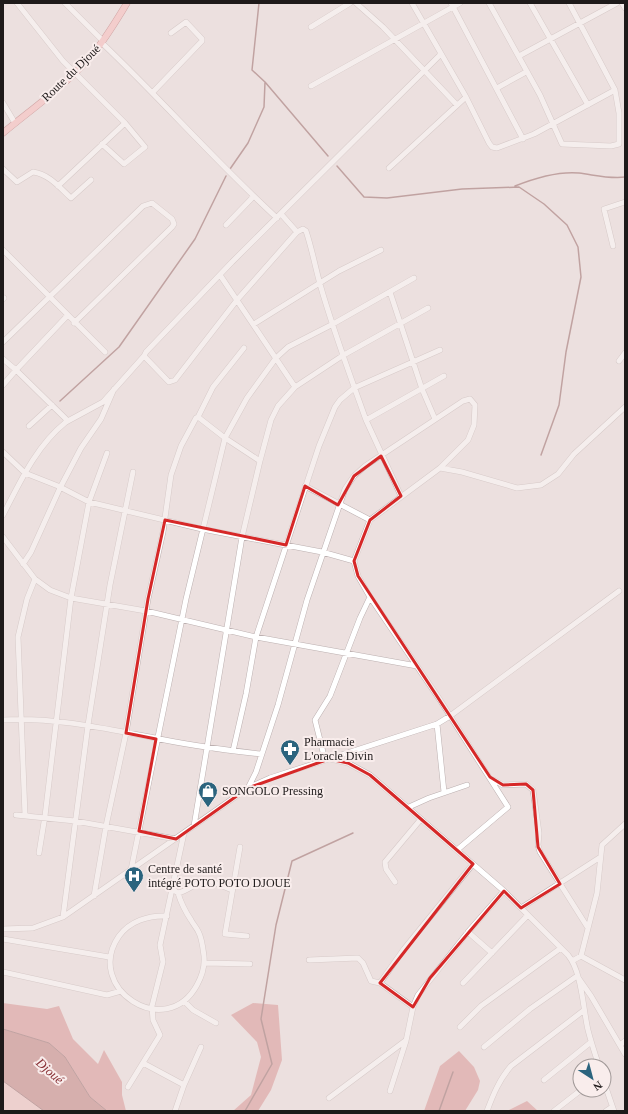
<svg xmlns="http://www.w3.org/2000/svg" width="628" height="1114" font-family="'Times New Roman',serif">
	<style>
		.green { fill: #edbcbb }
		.forest { fill: #d58b8b }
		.water { fill: #ba7372; stroke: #8b5858 }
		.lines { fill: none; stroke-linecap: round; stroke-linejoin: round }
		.stream { stroke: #8b5858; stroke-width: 1.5 }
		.minor-casing { stroke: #bcb0b0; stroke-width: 6 }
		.major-casing { stroke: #ac5f60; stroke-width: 7 }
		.minor { stroke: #fff; stroke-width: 5 }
		.major { stroke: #fbb5b6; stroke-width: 6 }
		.marked { fill: none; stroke: #d62828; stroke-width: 3; stroke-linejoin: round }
		.labels { text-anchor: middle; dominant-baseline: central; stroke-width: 4; stroke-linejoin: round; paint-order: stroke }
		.street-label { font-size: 12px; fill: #1e1a1a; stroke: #f9edec }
		.poi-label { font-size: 12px; fill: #1e1a1a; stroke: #f9edec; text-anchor: start }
		.water-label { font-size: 13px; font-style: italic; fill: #893136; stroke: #f9edec }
	</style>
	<rect width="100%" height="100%" fill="#ece0df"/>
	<path class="green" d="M3,1081L44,1111H3Z"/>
	<path class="forest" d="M3,1003L47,1009L59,1006L73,1039L98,1064L104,1050L122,1082V1095L126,1111H107L90,1097L65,1057L49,1043L3,1029Z
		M253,1003L278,1005L282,1060L271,1090L258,1111H233L251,1095L261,1057L257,1042L231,1015Z
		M459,1051L474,1067L480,1081L478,1090L465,1111H424L440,1066Z
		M527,1101L538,1111H507Z"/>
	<path class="water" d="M3,1029L49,1043L65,1057L90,1097L107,1111H44L3,1081Z"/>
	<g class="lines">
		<path class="stream" d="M259,3L252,70L265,82L328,156
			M337,166L364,197L387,198L462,189L519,187L544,204L567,225L578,247L581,277L566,352L559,405L541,455
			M230,169L248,143L264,107L265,82
			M515,186C535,178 557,171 579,173C595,175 609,179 625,177
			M60,401L119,347L195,239L226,176
			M245,1111L272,1064L261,1019L276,925L292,861L353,833
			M439,1111L453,1072"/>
		<defs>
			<path id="minor" d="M17,3L63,61L125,123L145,147L124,164L102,144
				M65,3L103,41
				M356,3L383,27L457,105
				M412,3L466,97L489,143L492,147L497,148L534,134L615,90L569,3
				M451,3L523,139
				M489,3L540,95L562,144L611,146L619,144V113L615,90
				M530,3L588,105
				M622,3L625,8
				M311,27L350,3
				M102,43C162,100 216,162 277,218
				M519,56L617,3
				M311,86L460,3
				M497,88L526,72
				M153,92L202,41V39L186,22L171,33
				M3,103L15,123
				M389,168L466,97
				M3,169L17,182L33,172C49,174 60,188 71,198L91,180
				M58,186L125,123
				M281,214L297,232L237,300L175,380L169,382L144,356L146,352L232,262L441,54
				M226,225L253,197
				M297,232L303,229L306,231C312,249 315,266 320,284C333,330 350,375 366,420
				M613,246L604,209L625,202
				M3,250L105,352
				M220,275L295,387
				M390,292L422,389L435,419
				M3,299L4,298
				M254,324L339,271L381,250
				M3,342L143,206L152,203L172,219L174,224L172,227L74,323
				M3,359L16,370L3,385
				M619,361L625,353
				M198,417L213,387L244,348
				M66,422L103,402L144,356
				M29,426L52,405
				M3,452L25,473L58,486L89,502L202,529L322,552L354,561
				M440,468L462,472L517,488L541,485L558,474L574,454L625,407
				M305,486L370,520
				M401,496L366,420L444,376
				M3,515C20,482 36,446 66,422V419L16,370L67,316
				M3,537L35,579L50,590L71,598L146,611L256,637L417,666
				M23,564L31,552L60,488L81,448L101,419L114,389
				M3,720C53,717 102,728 150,737C187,745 224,750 261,754
				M437,724L444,792
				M233,751L246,694L256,637L319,446L335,407L340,400L354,388L440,350
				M330,759L348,763L370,775L504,891L568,955C582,972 583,1009 588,1030C591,1042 595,1054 599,1066
				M325,760L315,720L330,696L360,618L370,597
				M494,780L503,785L526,784L533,790L539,833L538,845L540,852L588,928
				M248,788L256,772L278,705L307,600L345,489L354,476L365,466L463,401L470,399L475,405L474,425L468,440L440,468L370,520L354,561L358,576L370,597L440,700L508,807L457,850
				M409,807L429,798L467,785
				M16,815L75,821L176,839
				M25,815L18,637L27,599L35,579
				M194,826L242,537L260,461L271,420L278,406L295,387L342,356L428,308
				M240,847L225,934L247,936
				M39,853L45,816L71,598L89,502L107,453
				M131,870L186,599L225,438L247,398L276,358L288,347L333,324L414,278
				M395,882L386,869L385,862L421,819
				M175,891L178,893C190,890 197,881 208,880L232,890
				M94,896L106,826L126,733L148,599L163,532L171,475L181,446L196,418L198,417L225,438L260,461
				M521,908L599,858
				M167,916C149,915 130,921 119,936C83,988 166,1042 197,985C202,976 205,967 204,956C203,949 202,939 199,933C197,928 193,924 191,920C185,911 181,903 178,893
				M63,917L88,725L110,585L133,472
				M3,929L33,928L63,917L248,788L270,778L437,724L450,716L619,591
				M468,932L492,953
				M3,939L109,957
				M581,956L597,893L602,845L625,824
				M309,960L358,958L363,963L371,981L380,983
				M572,961L581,956L625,980
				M205,963L250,964
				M3,972L107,995L121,991
				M463,983L528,915
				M184,1001L193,1010L216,1023
				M413,1007L380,983L404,949L473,864
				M460,1027L481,1006L561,948
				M620,1045L625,1041
				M484,1047L530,1009L577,976L591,996L625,1054
				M143,1063L184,1085
				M544,1080L591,1042
				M604,1082L614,1111
				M128,1087L160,1035L153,1020L152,1006L163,962L160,945L184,833
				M390,1091L406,1041L413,1007L418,995L468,932L504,891
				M329,1098L405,1041
				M175,1111L184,1085L201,1047
				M487,1111C493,1095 499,1080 511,1066L583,1011
				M554,1111L581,1090
				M606,1111L612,1107"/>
			<path id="major" d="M3,133C33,108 65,86 91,56C105,40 116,21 127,3"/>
		</defs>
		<use href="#minor" class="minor-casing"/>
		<use href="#major" class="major-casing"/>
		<use href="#minor" class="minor"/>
		<use href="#major" class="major"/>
	</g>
	<path d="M0 0H628V1114H0ZM381,456L401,496L370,520L354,561L358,576L490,777L503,785L526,784L533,790L538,847L560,884L521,908L504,891L430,978L413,1007L380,983L473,864L370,775L348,763L329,759L248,788L176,839L139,831L156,739L126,733L148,599L165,520L286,545L305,486L338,505L354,476Z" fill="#ece0df" fill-opacity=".55" fill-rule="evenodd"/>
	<path class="marked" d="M381,456L401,496L370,520L354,561L358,576L490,777L503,785L526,784L533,790L538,847L560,884L521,908L504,891L430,978L413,1007L380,983L473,864L370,775L348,763L329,759L248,788L176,839L139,831L156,739L126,733L148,599L165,520L286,545L305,486L338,505L354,476Z"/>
	<defs>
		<symbol id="pharmacy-pin" viewBox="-11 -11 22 30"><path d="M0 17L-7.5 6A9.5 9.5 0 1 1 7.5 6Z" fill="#2b647e" stroke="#f9edec"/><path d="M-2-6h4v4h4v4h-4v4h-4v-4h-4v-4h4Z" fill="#fff"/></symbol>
		<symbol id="shop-pin" viewBox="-11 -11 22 30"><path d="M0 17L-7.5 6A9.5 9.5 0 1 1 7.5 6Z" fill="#2b647e" stroke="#f9edec"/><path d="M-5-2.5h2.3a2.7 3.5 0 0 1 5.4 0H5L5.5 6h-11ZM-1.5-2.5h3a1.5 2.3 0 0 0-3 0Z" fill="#fff"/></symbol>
		<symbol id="hospital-pin" viewBox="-11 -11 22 30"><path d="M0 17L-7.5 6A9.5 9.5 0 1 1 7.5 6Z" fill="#2b647e" stroke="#f9edec"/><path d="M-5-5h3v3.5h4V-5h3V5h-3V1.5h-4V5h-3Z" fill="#fff"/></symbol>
	</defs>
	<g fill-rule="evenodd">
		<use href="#pharmacy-pin" x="279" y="738" width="22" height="30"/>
		<use href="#shop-pin" x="197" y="780" width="22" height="30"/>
		<use href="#hospital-pin" x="123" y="865" width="22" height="30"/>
	</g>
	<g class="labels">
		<g class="street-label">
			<text transform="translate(71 73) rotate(-44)">Route du Djoué</text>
		</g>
		<g class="poi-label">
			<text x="304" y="742">Pharmacie<tspan x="304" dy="14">L'oracle Divin</tspan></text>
			<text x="222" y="791">SONGOLO Pressing</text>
			<text x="148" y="869">Centre de santé<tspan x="148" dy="14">intégré POTO POTO DJOUE</tspan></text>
		</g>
		<g class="water-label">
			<text transform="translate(50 1071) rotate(42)">Djoué</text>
		</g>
	</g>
	<rect width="628" height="1114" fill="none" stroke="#1e1a1a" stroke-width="8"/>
	<g transform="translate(592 1078) rotate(144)"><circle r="19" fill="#f9edec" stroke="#a19998"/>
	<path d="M0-3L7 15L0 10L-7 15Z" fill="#2b647e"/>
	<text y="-6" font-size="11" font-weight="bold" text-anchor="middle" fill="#1e1a1a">N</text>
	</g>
</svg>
